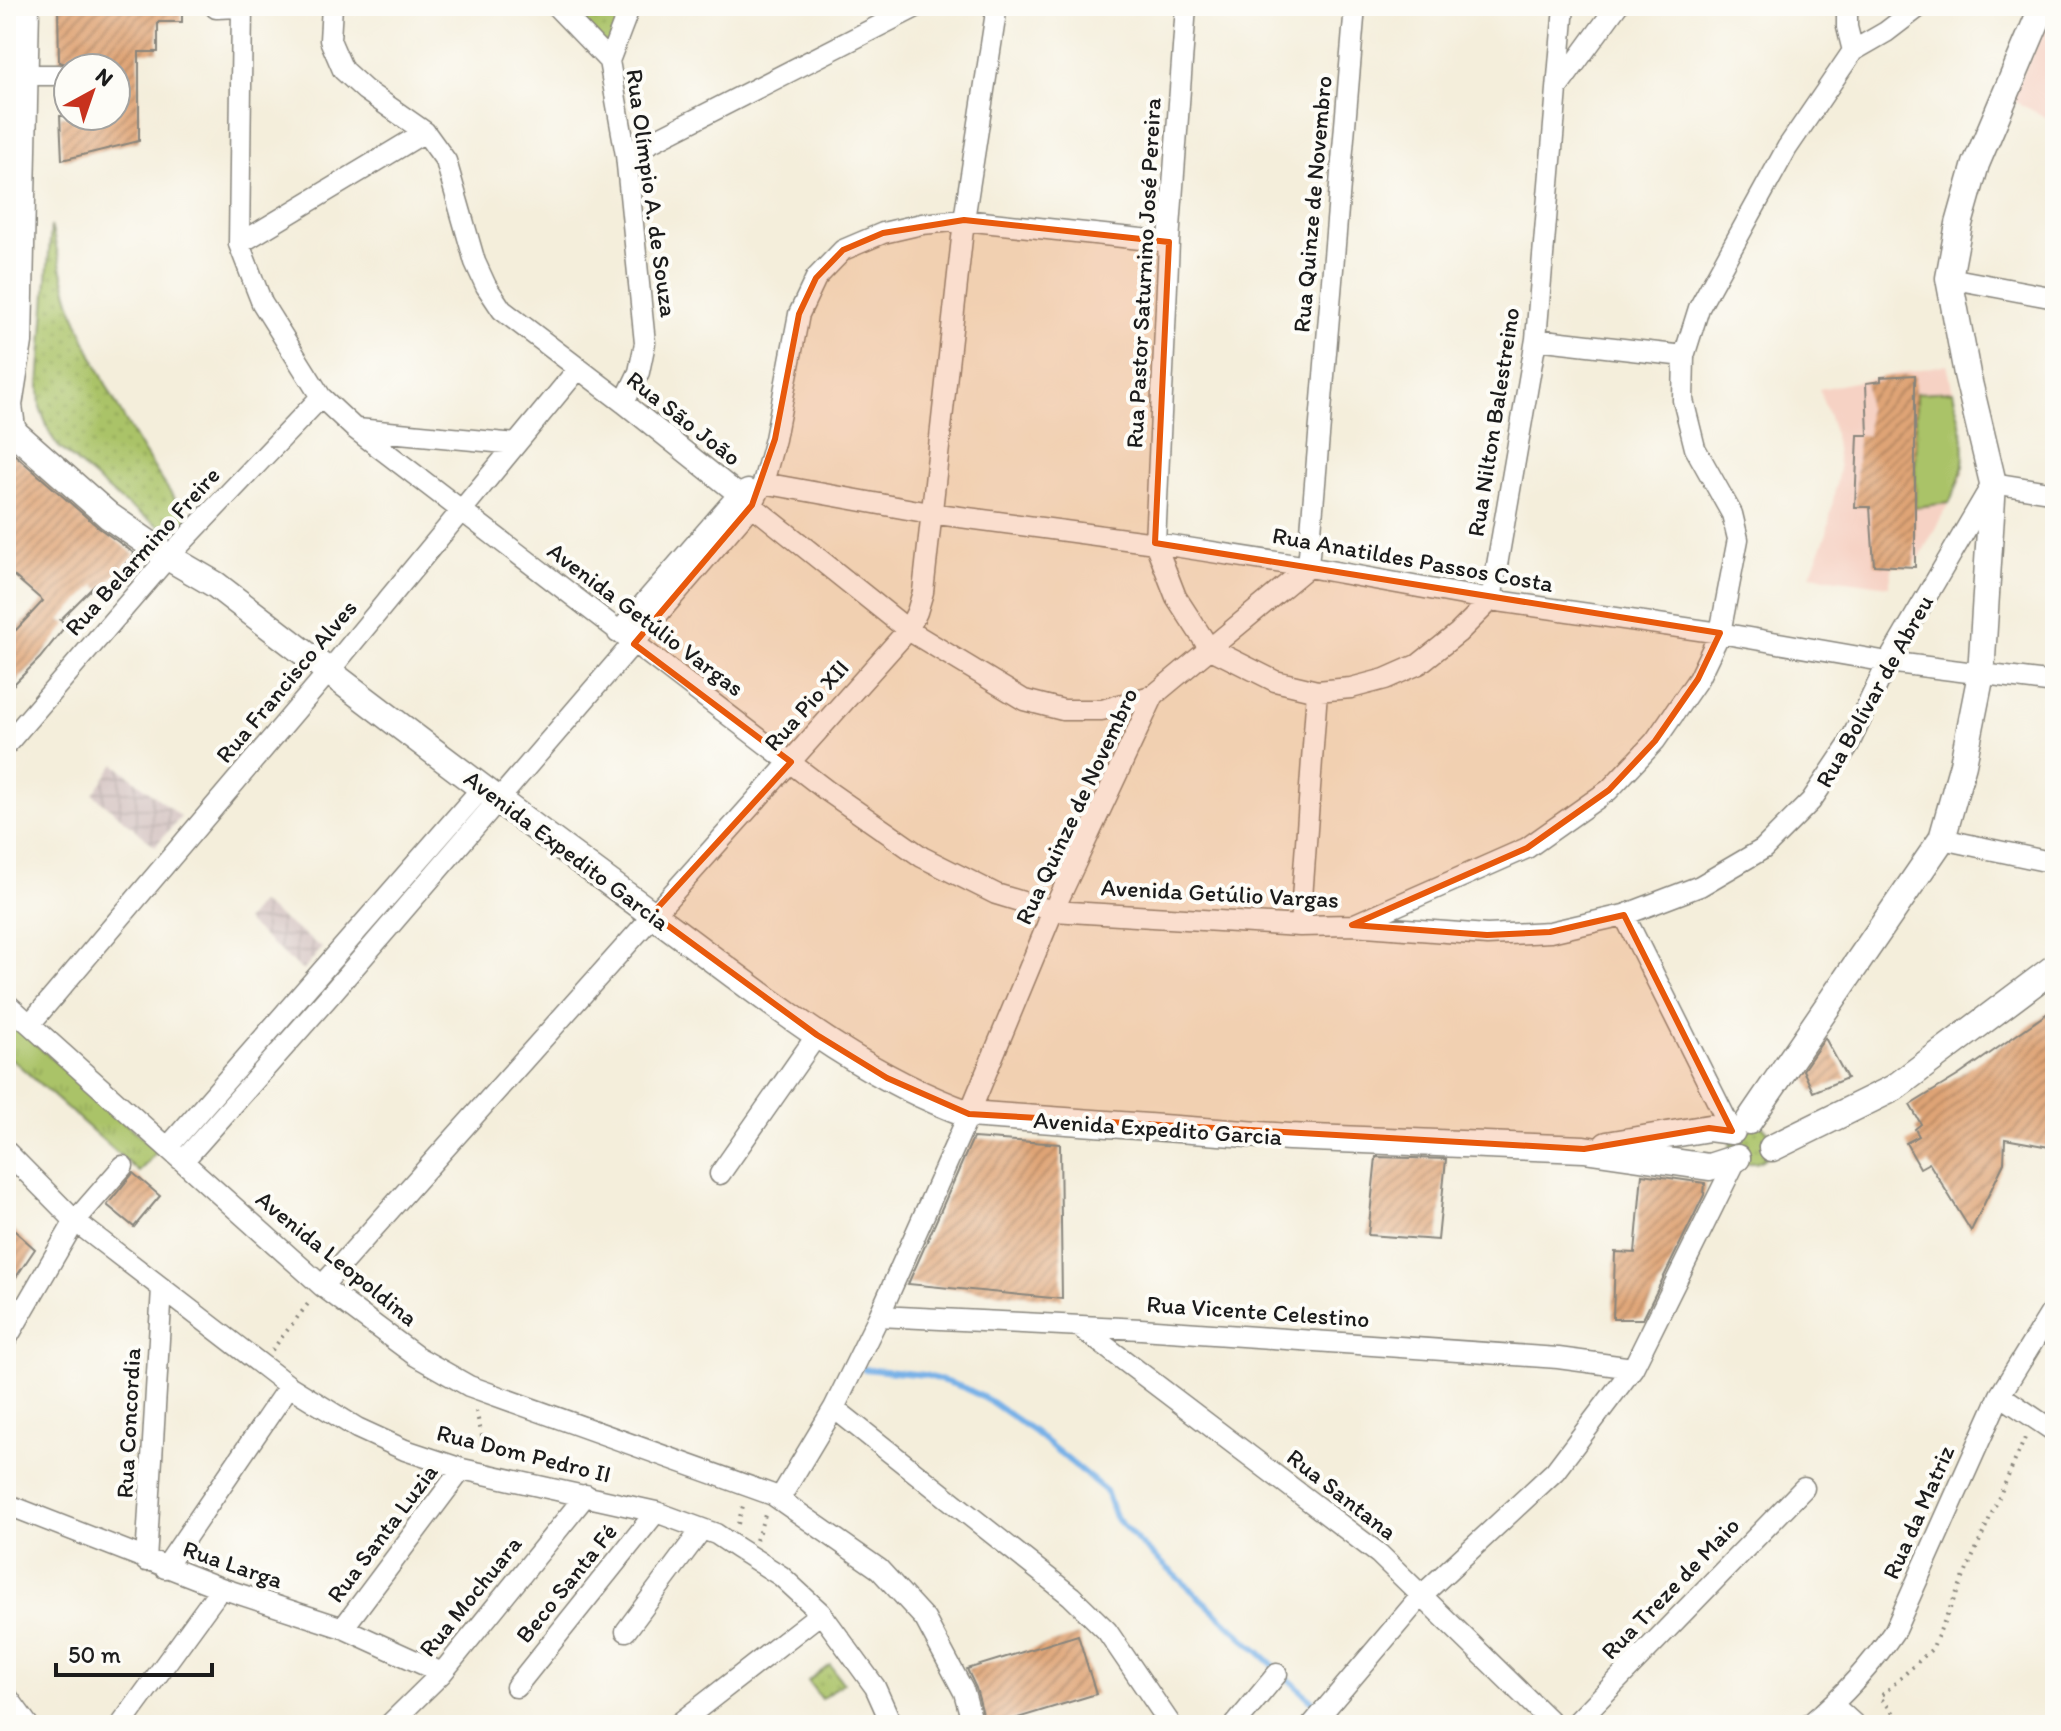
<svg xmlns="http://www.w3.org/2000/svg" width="2061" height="1731" font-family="Itim,sans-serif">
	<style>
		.built { fill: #f6d2c4 }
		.industrial { fill: url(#industrial-grid) }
		.grass { fill: url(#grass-tufts); stroke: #637042; stroke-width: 2 }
		.park { fill: url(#park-dots); stroke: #637042; stroke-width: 2 }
		.garden { fill: #aac368; stroke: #637042; stroke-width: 2 }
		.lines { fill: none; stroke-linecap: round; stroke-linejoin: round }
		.stream { stroke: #77b1e7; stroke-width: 6 }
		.building { fill: url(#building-hatch) }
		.minor-casing { stroke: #88857c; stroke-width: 23 }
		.major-casing { stroke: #88857c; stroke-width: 29 }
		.path { stroke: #88857c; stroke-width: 4; stroke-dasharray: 2 6; stroke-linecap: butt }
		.minor { stroke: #fff; stroke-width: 20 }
		.major { stroke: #fff; stroke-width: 26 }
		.marked { fill: #e8590c; fill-opacity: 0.2; stroke: #e8590c; stroke-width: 6; stroke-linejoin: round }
		.labels { text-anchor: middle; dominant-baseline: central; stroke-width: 8; stroke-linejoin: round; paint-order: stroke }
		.street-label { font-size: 24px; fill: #1c1c1c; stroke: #fdfcf7 }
	</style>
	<defs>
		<pattern id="industrial-grid" width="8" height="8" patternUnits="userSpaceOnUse" patternTransform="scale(2)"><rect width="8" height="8" fill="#d1bfbe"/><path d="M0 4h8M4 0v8" fill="none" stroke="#b3a4a3"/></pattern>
		<pattern id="grass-tufts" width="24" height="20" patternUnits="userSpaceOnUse" patternTransform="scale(2)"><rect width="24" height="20" fill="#aac368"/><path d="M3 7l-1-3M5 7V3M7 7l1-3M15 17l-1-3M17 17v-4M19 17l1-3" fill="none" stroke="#92a75a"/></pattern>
		<pattern id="park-dots" width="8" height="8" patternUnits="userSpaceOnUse" patternTransform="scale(2)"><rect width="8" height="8" fill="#aac368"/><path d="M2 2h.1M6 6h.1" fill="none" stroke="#92a75a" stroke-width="1.8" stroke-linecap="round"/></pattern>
		<pattern id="building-hatch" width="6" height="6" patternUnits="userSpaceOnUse" patternTransform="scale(2)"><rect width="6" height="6" fill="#dfa476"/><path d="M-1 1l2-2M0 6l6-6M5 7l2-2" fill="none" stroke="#b48560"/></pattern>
	</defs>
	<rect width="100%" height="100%" fill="#fdfcf7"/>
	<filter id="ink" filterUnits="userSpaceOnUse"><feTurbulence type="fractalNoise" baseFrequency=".0125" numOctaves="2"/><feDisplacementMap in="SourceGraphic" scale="16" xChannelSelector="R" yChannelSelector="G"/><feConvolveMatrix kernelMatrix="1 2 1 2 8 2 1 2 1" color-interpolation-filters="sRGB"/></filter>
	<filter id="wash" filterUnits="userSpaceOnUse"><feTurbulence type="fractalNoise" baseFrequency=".006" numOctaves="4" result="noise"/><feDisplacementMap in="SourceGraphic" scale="32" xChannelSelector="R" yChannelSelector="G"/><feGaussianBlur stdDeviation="1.8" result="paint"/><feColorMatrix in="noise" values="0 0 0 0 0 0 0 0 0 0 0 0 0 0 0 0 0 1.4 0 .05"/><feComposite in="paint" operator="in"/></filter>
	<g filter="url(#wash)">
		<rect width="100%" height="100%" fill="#f4eedb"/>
		<path class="built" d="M2055,6V122L2010,99Z
			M1947,364L1964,444L1963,473L1961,480L1920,557L1912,567L1893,566L1889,586L1810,575L1827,533L1839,469L1833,428L1819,389Z"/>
		<path class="industrial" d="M115,764L181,817L155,846L93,794Z
			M260,903L322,948L303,971L245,921Z"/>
		<path class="grass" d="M6,1018L157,1151L139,1172L6,1054Z"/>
		<path class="park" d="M556,6H630L609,61Z
			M51,226C59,255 64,287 75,315C104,389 145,460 193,524L179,539L122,502L58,446L50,434L40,407L39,386Z
			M1759,1122L1771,1135L1767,1157L1756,1163H1745L1731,1148L1730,1143Z
			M830,1665L843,1683L821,1699L808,1681Z"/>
		<path class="garden" d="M1953,391C1963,439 1973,458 1949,503L1915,507L1916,393Z"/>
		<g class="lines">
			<path class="stream" d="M864,1369L925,1375L965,1388L990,1401L1033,1431L1106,1491L1115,1517L1140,1543L1321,1709L1343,1725"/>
		</g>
		<g id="blocks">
			<path class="building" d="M58,6H182V22H158V52H139V141L62,160L60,116H116V65L66,64L59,62Z
				M1915,375V567L1874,565L1870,507H1855L1858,435H1868L1866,383L1881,381V377Z
				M6,447L99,528L135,554L101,590L95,585L60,620L67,624L40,658L6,692V619L16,630L43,601L6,569Z
				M2055,1008V1148L2005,1139L2004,1163L1971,1231L1929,1163L1920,1168L1906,1143L1919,1136L1915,1129L1921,1124L1910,1105L1959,1075Z
				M1825,1038L1847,1078L1813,1092L1803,1070Z
				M973,1138L1060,1144L1062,1299L908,1284Z
				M1376,1157L1446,1159L1438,1240L1368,1235Z
				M133,1173L160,1196L134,1227L107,1205Z
				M1642,1174L1705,1183L1704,1195L1643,1319H1613L1615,1252L1635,1253Z
				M6,1223L35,1249L6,1292Z
				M1078,1635L1096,1694L995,1725H986L976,1688L967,1669Z"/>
		</g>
	</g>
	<g filter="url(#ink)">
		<use href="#blocks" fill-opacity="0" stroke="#88857c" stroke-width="2"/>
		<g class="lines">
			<defs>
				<path id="minor" d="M242,6L239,244L262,303L321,397L354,428L826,790L922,857L996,894L1053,911L1300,926L1352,925L1487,935L1550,932L1624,915L1700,886L1763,849L1811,801L1848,746L1888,662L1993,483L2055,493
					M332,6L330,40L343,70L365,90L425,132L446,161L475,262L486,286L502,310L624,403L908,630L1024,700L1063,710H1102L1154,695
					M556,6L609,61L626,155L645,343L639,372L624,403
					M1186,6L1169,242L1155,543L1176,597L1209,648L1275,681L1317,691L1351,688L1385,679L1419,664L1458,633L1491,600L1536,339L1564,6
					M1847,6V27L1853,51
					M216,8L242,7
					M609,61L630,6
					M25,75H59
					M1558,87L1617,6
					M626,155L918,6
					M239,244L425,132
					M1949,278L2055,298
					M1536,339L1684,356
					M357,429L516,444
					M763,483L930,513L1155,543L1308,567L1491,600L1720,633L1888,662L2055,683
					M618,633L739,494L748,490
					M6,745L168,557L321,397
					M1942,839L2055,863
					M1624,915L1732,1131
					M1355,924L1527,848L1609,790L1655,741L1698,679L1720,633L1738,539L1732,514L1695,448L1683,400L1684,356L1699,308L1787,148L1853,51L1886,32L1920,6
					M1300,926L1317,691
					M6,1003L322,1286L416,1356L469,1386L773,1495L879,1569L925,1619L964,1692L973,1725
					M30,1024L330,670L578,369
					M168,1147L482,788
					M6,1151L75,1221L289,1386L357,1428L405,1450L462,1469L656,1512L716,1534L737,1548L781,1576L821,1613L875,1687L892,1725
					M183,1161L332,993L752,505L763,483L775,439L799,314L816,278L843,250L883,233L922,224L964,220L1169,242
					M720,1174L817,1035
					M322,1286L908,630L917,612L923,592L964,220L997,6
					M879,1316L1141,1329L1558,1358L1633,1368
					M1080,1327L1379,1554L1554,1725
					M6,1340L75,1221L123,1166
					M2000,1395L2055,1432
					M834,1408L1071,1596L1107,1631L1171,1725
					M780,1498L834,1408L879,1316L969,1114L1053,911L1154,695L1308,567L1355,6
					M6,1504L221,1588L343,1628L442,1673
					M146,1561L162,1288
					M165,1568L289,1386
					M343,1628L462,1469
					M626,1631L702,1529
					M516,1687L656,1512
					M6,1695L28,1725
					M1833,1705L1855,1725
					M121,1725L221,1588
					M389,1725L442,1673L586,1495
					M677,1725L821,1613
					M1235,1725L1277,1674
					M1312,1725L1422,1595L1555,1471L1633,1368L1737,1158
					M1574,1725L1804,1488
					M1809,1725C1842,1697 1871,1666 1895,1630L2000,1395L2055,1306"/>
				<path id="major" d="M26,6L19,342L9,405L12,428L16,434L109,516L168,557L216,585C365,700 515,814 667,925C762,995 856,1074 969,1114L1289,1137L1584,1149L1709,1167L1737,1158
					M1749,1121L1942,839L1963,764L1981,674L1993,483L1967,374L1949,278L1959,224L1976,164L2043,6
					M1607,1145L1709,1128L1732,1131
					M1772,1148L1894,1088L2055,967"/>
			</defs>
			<use href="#minor" class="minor-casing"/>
			<use href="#major" class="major-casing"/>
			<path class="path" d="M272,1350L311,1300
				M476,1411L483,1440L481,1453
				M738,1524L743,1506
				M756,1540L765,1515
				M1904,1725L1880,1697L1932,1649L2025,1438L2029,1440"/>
			<use href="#minor" class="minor"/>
			<use href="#major" class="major"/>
		</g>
	</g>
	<path class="marked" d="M964,220L1169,242L1155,543L1720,633L1698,679L1655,741L1609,790L1527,848L1352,925L1487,935L1550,932L1624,915L1732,1131L1709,1128L1584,1149L969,1114L887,1078L817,1035L652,914L791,762L634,644L752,505L775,439L799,314L816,278L843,250L883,233Z"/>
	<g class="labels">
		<g class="street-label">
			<text transform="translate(652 193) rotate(82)">Rua Olímpio A. de Souza</text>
			<text transform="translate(1312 204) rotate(-85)">Rua Quinze de Novembro</text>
			<text transform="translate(1143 273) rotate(-87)">Rua Pastor Saturnino José Pereira</text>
			<text transform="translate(684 418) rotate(38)">Rua São João</text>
			<text transform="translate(1493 422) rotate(-81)">Rua Nilton Balestreino</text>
			<text transform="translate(142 551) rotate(-48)">Rua Belarmino Freire</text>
			<text transform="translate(1413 559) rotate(10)">Rua Anatildes Passos Costa</text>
			<text transform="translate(646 619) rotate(37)">Avenida Getúlio Vargas</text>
			<text transform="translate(286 681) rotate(-50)">Rua Francisco Alves</text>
			<text transform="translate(1874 691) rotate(-61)">Rua Bolívar de Abreu</text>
			<text transform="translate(806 705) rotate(-48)">Rua Pio XII</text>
			<text transform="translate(1076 806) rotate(-65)">Rua Quinze de Novembro</text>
			<text transform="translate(567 850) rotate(37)">Avenida Expedito Garcia</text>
			<text transform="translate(1220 893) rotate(3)">Avenida Getúlio Vargas</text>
			<text transform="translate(1158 1128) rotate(4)">Avenida Expedito Garcia</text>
			<text transform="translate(337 1258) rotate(39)">Avenida Leopoldina</text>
			<text transform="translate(1258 1311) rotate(4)">Rua Vicente Celestino</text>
			<text transform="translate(128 1423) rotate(-87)">Rua Concordia</text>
			<text transform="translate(524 1453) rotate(14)">Rua Dom Pedro II</text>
			<text transform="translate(1342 1494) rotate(38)">Rua Santana</text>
			<text transform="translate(1918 1512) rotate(-66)">Rua da Matriz</text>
			<text transform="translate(382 1533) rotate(-53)">Rua Santa Luzia</text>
			<text transform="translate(233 1564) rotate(19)">Rua Larga</text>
			<text transform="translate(566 1583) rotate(-51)">Beco Santa Fé</text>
			<text transform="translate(1670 1588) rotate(-46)">Rua Treze de Maio</text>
			<text transform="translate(470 1596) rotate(-51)">Rua Mochuara</text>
		</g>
	</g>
	<rect width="2061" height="1731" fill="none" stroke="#fdfcf7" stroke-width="32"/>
	<g transform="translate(92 92) rotate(40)"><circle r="38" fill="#fdfcf7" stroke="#a3a29f" stroke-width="2"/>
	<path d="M0-6L14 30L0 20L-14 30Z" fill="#c8321e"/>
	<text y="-12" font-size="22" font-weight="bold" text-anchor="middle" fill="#1c1c1c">N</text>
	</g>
	<path d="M56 1663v12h156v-12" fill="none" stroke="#1c1c1c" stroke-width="4"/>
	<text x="68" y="1663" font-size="24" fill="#1c1c1c" stroke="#fdfcf7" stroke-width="6" paint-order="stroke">50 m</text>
</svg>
